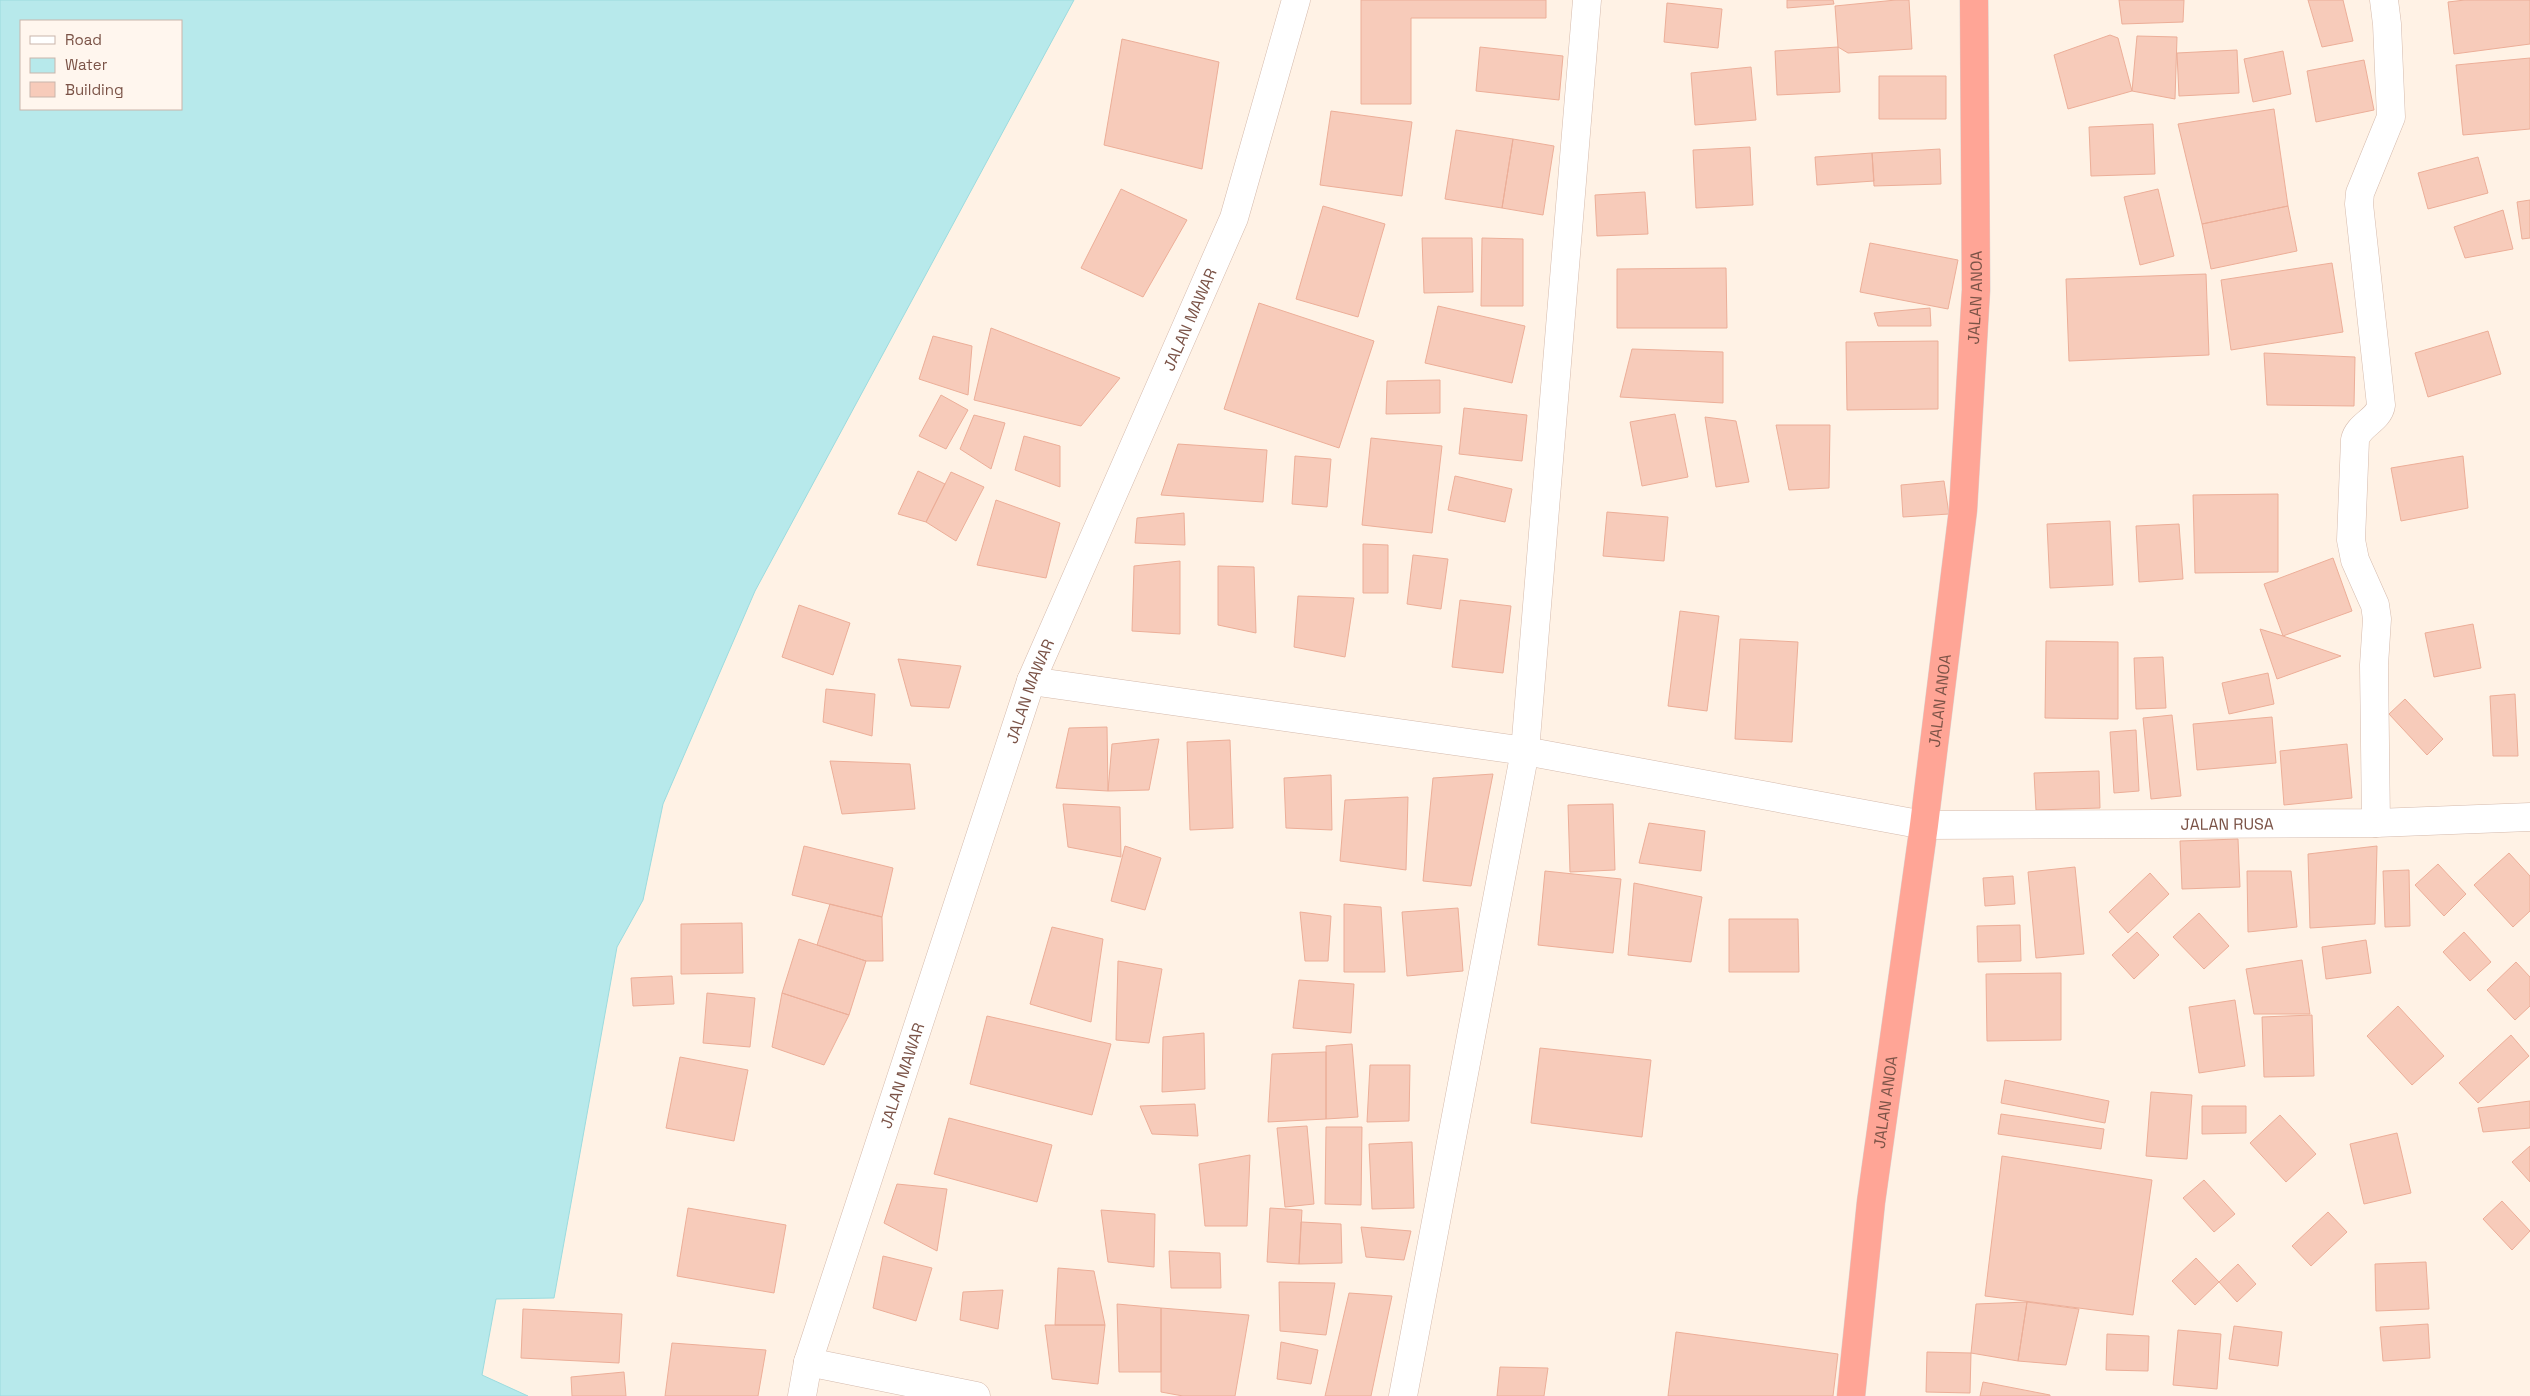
<svg xmlns="http://www.w3.org/2000/svg" width="2530" height="1396" font-family="'Space Grotesk',sans-serif">
	<style>
		.water { fill: #b7e9eb; stroke: #9cdbde; fill-rule: evenodd }
		.building { fill: #f7cbba; stroke: #ecae98 }
		.lines { fill: none; stroke-linecap: round; stroke-linejoin: round }
		.minor-casing { stroke: #d5baac; stroke-width: 29 }
		.highway-casing { stroke: #ddd2cf; stroke-width: 29 }
		.minor { stroke: #fff; stroke-width: 28 }
		.highway { stroke: #ffa596; stroke-width: 28 }
		.labels { text-anchor: middle; dominant-baseline: central; stroke-width: 4; stroke-linejoin: round; paint-order: stroke }
		.street-label { font-size: 16px; fill: #7b5347; stroke: #fff6ee }
	</style>
	<rect width="100%" height="100%" fill="#fff2e5"/>
	<path class="water" d="M0,0H1074L755,591L663,804L643,900L617,947L554,1298L496,1299L482,1375L528,1396H0ZM21,21H181V109H21Z"/>
	<path class="building" d="M1361,0H1546V18H1411V104H1361Z
		M1787,0H1833L1834,4L1787,8Z
		M1896,0H1909L1912,49L1848,53L1838,47L1835,6Z
		M2119,0H2184L2183,22L2122,24Z
		M2308,0H2343L2353,41L2322,47Z
		M2465,0H2530V44L2454,54L2448,2Z
		M1667,3L1722,9L1718,48L1664,42Z
		M2110,35L2118,38L2132,91L2068,109L2054,55Z
		M2137,36L2177,37L2175,99L2132,91Z
		M1122,39L1219,62L1202,169L1104,145Z
		M1480,47L1563,56L1559,100L1476,91Z
		M1838,47L1840,92L1777,95L1775,51Z
		M2237,50L2239,93L2179,96L2177,53Z
		M2283,51L2291,94L2253,102L2244,59Z
		M2530,58V129L2463,135L2456,65Z
		M2364,60L2374,110L2316,122L2307,71Z
		M1751,67L1756,120L1695,125L1691,73Z
		M1879,76H1946V119H1879Z
		M2274,109L2288,206L2202,224L2178,124Z
		M1331,111L1412,122L1402,196L1320,185Z
		M2153,124L2155,174L2091,176L2089,127Z
		M1456,130L1513,139L1502,208L1445,199Z
		M1513,139L1554,146L1543,215L1502,208Z
		M1750,147L1753,205L1696,208L1693,150Z
		M1940,149L1941,184L1874,186L1872,153Z
		M1872,153L1874,181L1817,185L1815,157Z
		M2478,157L2488,193L2428,209L2418,173Z
		M1121,189L1187,220L1143,297L1081,268Z
		M2158,189L2174,256L2140,265L2124,197Z
		M1645,192L1648,234L1597,236L1595,195Z
		M2530,200V238L2522,239L2517,202Z
		M1323,206L1385,224L1358,317L1296,299Z
		M2288,206L2297,251L2211,269L2202,224Z
		M2503,210L2513,249L2465,258L2454,227Z
		M1422,238H1472L1473,292L1424,293Z
		M1482,238L1523,239V306H1481Z
		M1870,243L1958,260L1948,309L1860,292Z
		M2332,263L2343,332L2231,350L2221,280Z
		M1726,268L1727,328H1617V269Z
		M2206,274L2209,355L2069,361L2066,279Z
		M1259,303L1374,341L1339,448L1224,409Z
		M1438,306L1525,326L1512,383L1425,363Z
		M1930,308L1931,326H1878L1874,313Z
		M991,328L1120,378L1081,426L974,400Z
		M2488,331L2501,374L2428,397L2415,353Z
		M933,336L972,346L968,395L919,379Z
		M1938,341V409L1847,410L1846,342Z
		M1632,349L1723,352V403L1620,397Z
		M2264,353L2355,357L2354,406L2267,405Z
		M1440,380V413L1386,414L1387,381Z
		M941,395L968,410L946,449L919,436Z
		M1464,408L1527,415L1522,461L1459,454Z
		M1675,414L1688,477L1642,486L1630,422Z
		M974,415L1005,423L991,469L960,449Z
		M1705,417L1736,421L1749,482L1716,487Z
		M1776,425H1830L1829,488L1789,490Z
		M1024,436L1060,446V487L1015,470Z
		M1371,438L1442,446L1432,533L1362,525Z
		M1178,444L1267,450L1263,502L1161,495Z
		M1295,456L1331,459L1327,507L1292,504Z
		M2463,456L2468,508L2401,521L2391,468Z
		M918,471L945,484L926,522L898,514Z
		M951,472L984,487L956,541L926,522Z
		M1455,476L1512,489L1505,522L1448,510Z
		M1944,481L1949,514L1903,517L1901,485Z
		M2278,494V572L2195,573L2193,495Z
		M996,500L1060,523L1046,578L977,565Z
		M1607,512L1668,517L1664,561L1603,556Z
		M1184,513L1185,545L1135,543L1137,518Z
		M2110,521L2113,585L2050,588L2047,524Z
		M2179,524L2183,579L2139,582L2136,526Z
		M1363,544L1388,545V593H1363Z
		M1413,555L1448,559L1441,609L1407,604Z
		M2333,558L2352,611L2283,636L2264,584Z
		M1180,561V634L1132,631L1134,566Z
		M1218,566L1254,567L1256,633L1218,625Z
		M1298,596L1354,598L1345,657L1294,647Z
		M1460,600L1511,606L1503,673L1452,667Z
		M799,605L850,623L833,675L782,657Z
		M1680,611L1719,616L1707,711L1668,706Z
		M2473,624L2481,668L2434,677L2425,633Z
		M2260,629L2283,636L2341,656L2277,679Z
		M1740,639L1798,642L1792,742L1735,739Z
		M2046,641L2118,642V719L2045,718Z
		M2163,657L2166,708L2136,709L2134,658Z
		M898,659L961,666L949,708L911,706Z
		M2268,673L2274,704L2229,714L2222,683Z
		M826,689L875,694L872,736L823,722Z
		M2515,694L2518,756H2493L2490,696Z
		M2405,699L2443,739L2427,755L2389,714Z
		M2172,715L2181,796L2151,799L2143,718Z
		M2272,717L2276,763L2197,770L2193,724Z
		M1107,727L1108,791L1056,788L1069,728Z
		M2136,730L2139,791L2114,793L2110,732Z
		M1159,739L1149,790L1108,791L1112,744Z
		M1230,740L1233,828L1190,830L1187,742Z
		M2347,744L2352,798L2284,805L2280,751Z
		M830,761L910,764L915,809L842,814Z
		M2099,771L2100,808L2036,810L2034,773Z
		M1493,774L1471,886L1423,881L1433,778Z
		M1331,775L1332,830L1286,828L1284,778Z
		M1408,797L1406,870L1340,861L1345,800Z
		M1063,804L1120,807L1121,857L1068,847Z
		M1613,804L1615,870L1570,872L1568,805Z
		M1649,823L1705,831L1701,871L1639,863Z
		M2238,839L2240,887L2182,889L2180,841Z
		M804,846L893,868L882,917L792,895Z
		M1125,846L1161,858L1145,910L1111,901Z
		M2377,846L2375,924L2310,928L2308,854Z
		M2509,853L2530,876V911L2513,927L2474,885Z
		M2438,864L2466,894L2444,916L2415,885Z
		M2075,867L2084,954L2036,958L2028,872Z
		M2409,870L2410,926L2385,927L2383,871Z
		M1545,871L1621,879L1613,953L1538,945Z
		M2247,871H2291L2297,927L2248,932Z
		M2150,873L2169,894L2128,933L2109,912Z
		M2013,876L2015,904L1985,906L1983,878Z
		M1634,883L1702,897L1691,962L1628,955Z
		M830,904L882,917L883,961H866L817,945Z
		M1344,904L1381,907L1385,972H1344Z
		M1458,908L1463,971L1407,976L1402,912Z
		M1300,912L1331,916L1328,961H1305Z
		M2199,913L2229,946L2204,969L2173,937Z
		M1729,919H1798L1799,972H1729Z
		M742,923L743,973L681,974V924Z
		M2020,925L2021,961L1978,962L1977,926Z
		M1052,927L1103,939L1091,1022L1030,1004Z
		M2137,932L2159,955L2134,979L2112,955Z
		M2464,932L2491,962L2470,981L2443,952Z
		M799,939L866,961L849,1015L782,993Z
		M2366,940L2371,973L2326,979L2322,947Z
		M2302,960L2310,1014H2254L2246,969Z
		M1118,961L1162,969L1149,1043L1116,1040Z
		M2516,962L2530,977V1006L2515,1020L2487,990Z
		M2061,973V1040L1987,1041L1986,974Z
		M672,976L674,1004L633,1006L631,978Z
		M1299,980L1354,984L1351,1033L1293,1028Z
		M707,993L755,998L750,1047L703,1043Z
		M782,993L849,1015L824,1065L772,1047Z
		M2235,1000L2245,1066L2199,1073L2189,1007Z
		M2398,1006L2444,1056L2412,1085L2367,1036Z
		M2312,1015L2314,1076L2264,1077L2262,1017Z
		M987,1016L1111,1044L1092,1115L970,1084Z
		M1204,1033L1205,1089L1162,1092L1163,1037Z
		M2511,1035L2529,1056L2478,1103L2459,1083Z
		M1352,1044L1358,1117L1326,1119V1046Z
		M1540,1048L1651,1060L1642,1137L1531,1123Z
		M1326,1052V1119L1268,1122L1272,1054Z
		M680,1057L748,1070L734,1141L666,1128Z
		M1370,1065H1410L1409,1121L1367,1122Z
		M2005,1080L2109,1101L2105,1123L2001,1103Z
		M2151,1092L2192,1095L2187,1159L2146,1156Z
		M2530,1101V1128L2483,1132L2478,1108Z
		M1195,1104L1198,1136L1152,1134L1140,1106Z
		M2202,1106H2246V1133L2202,1134Z
		M2001,1114L2104,1129L2101,1149L1998,1134Z
		M2280,1115L2316,1154L2286,1182L2250,1143Z
		M949,1118L1052,1145L1037,1202L934,1174Z
		M1307,1126L1314,1204L1285,1207L1277,1128Z
		M1326,1127H1362L1361,1205L1325,1204Z
		M2397,1133L2411,1193L2364,1204L2350,1144Z
		M1412,1142L1414,1208L1372,1209L1369,1144Z
		M2530,1146V1182L2512,1162Z
		M1250,1155L1247,1226H1205L1199,1164Z
		M2002,1156L2152,1180L2133,1315L1985,1296Z
		M2204,1180L2235,1214L2214,1232L2183,1198Z
		M897,1184L947,1189L937,1251L884,1223Z
		M2502,1201L2530,1231L2512,1250L2483,1219Z
		M688,1208L786,1225L774,1293L677,1276Z
		M1270,1208L1302,1210L1299,1264L1267,1262Z
		M1101,1210L1155,1214L1154,1267L1108,1262Z
		M2328,1212L2347,1232L2311,1266L2292,1246Z
		M1301,1222L1341,1224L1342,1263L1299,1264Z
		M1361,1227L1411,1231L1404,1260L1366,1257Z
		M1169,1251L1220,1253L1221,1288H1171Z
		M883,1256L932,1268L916,1321L873,1308Z
		M2196,1258L2219,1282L2195,1305L2172,1281Z
		M2426,1262L2429,1309L2376,1311L2375,1264Z
		M2238,1264L2256,1284L2237,1302L2219,1282Z
		M1058,1268L1094,1271L1105,1325H1055Z
		M1279,1282L1335,1283L1326,1335L1280,1331Z
		M1003,1290L998,1329L960,1320L963,1292Z
		M1349,1293L1392,1296L1371,1396H1325Z
		M2027,1302L2018,1361L1971,1353L1976,1304Z
		M2027,1302L2079,1309L2066,1365L2018,1361Z
		M1117,1304L1161,1308V1372H1119Z
		M1161,1308L1249,1315L1235,1396H1183L1161,1392Z
		M523,1309L622,1314L619,1363L521,1358Z
		M2428,1324L2430,1358L2383,1361L2380,1327Z
		M1045,1325H1105L1098,1384L1052,1379Z
		M2234,1326L2282,1332L2278,1366L2229,1359Z
		M2178,1330L2221,1334L2217,1389L2173,1385Z
		M1676,1332L1838,1354L1833,1396H1668Z
		M2107,1334L2149,1336L2148,1371L2106,1370Z
		M1281,1342L1318,1350L1311,1384L1277,1379Z
		M672,1343L766,1350L758,1396H665Z
		M1927,1352L1971,1353L1970,1393L1926,1392Z
		M1500,1367L1548,1368L1544,1396H1497Z
		M624,1372L626,1396H572L571,1377Z
		M1983,1382L2050,1395V1396H1980Z"/>
	<g class="lines">
		<defs>
			<g id="minor">
				<path id="s1" d="M1031,681L1525,751L1924,825L2376,823L2530,817"/>
				<path d="M2376,823L2374,665L2377,619L2375,605L2355,560L2351,540L2355,440C2358,425 2379,420 2381,405L2359,204L2360,193L2391,117L2387,24L2384,0"/>
				<path d="M808,1362L976,1396"/>
				<path id="s2" d="M802,1396L808,1362L1031,681L1234,218L1296,0"/>
				<path d="M1403,1396L1525,751L1587,0"/>
			</g>
			<g id="highway">
				<path id="s3" d="M1851,1396L1871,1202L1924,825L1963,510L1976,290L1974,0"/>
			</g>
		</defs>
		<use href="#minor" class="minor-casing"/>
		<use href="#highway" class="highway-casing"/>
		<use href="#minor" class="minor"/>
		<use href="#highway" class="highway"/>
	</g>
	<g class="labels">
		<g class="street-label">
			<text stroke="none"><textPath href="#s3" startOffset="1106">JALAN ANOA</textPath></text>
			<text stroke="none"><textPath href="#s2" startOffset="1146">JALAN MAWAR</textPath></text>
			<text stroke="none"><textPath href="#s2" startOffset="741">JALAN MAWAR</textPath></text>
			<text stroke="none"><textPath href="#s3" startOffset="701">JALAN ANOA</textPath></text>
			<text stroke="none"><textPath href="#s1" startOffset="1208">JALAN RUSA</textPath></text>
			<text stroke="none"><textPath href="#s2" startOffset="336">JALAN MAWAR</textPath></text>
			<text stroke="none"><textPath href="#s3" startOffset="296">JALAN ANOA</textPath></text>
		</g>
	</g>
	<rect x="20" y="20" width="162" height="90" fill="#fff6ee" stroke="#cab5ab"/>
	<rect x="30" y="36" width="25" height="8" fill="#ffffff" stroke="#cab5ab"/>
	<text x="65" y="45" font-size="15" fill="#7b5347">Road</text>
	<rect x="30" y="58" width="25" height="15" fill="#b7e9eb" stroke="#cab5ab"/>
	<text x="65" y="70" font-size="15" fill="#7b5347">Water</text>
	<rect x="30" y="82" width="25" height="15" fill="#f7cbba" stroke="#cab5ab"/>
	<text x="65" y="95" font-size="15" fill="#7b5347">Building</text>
</svg>
